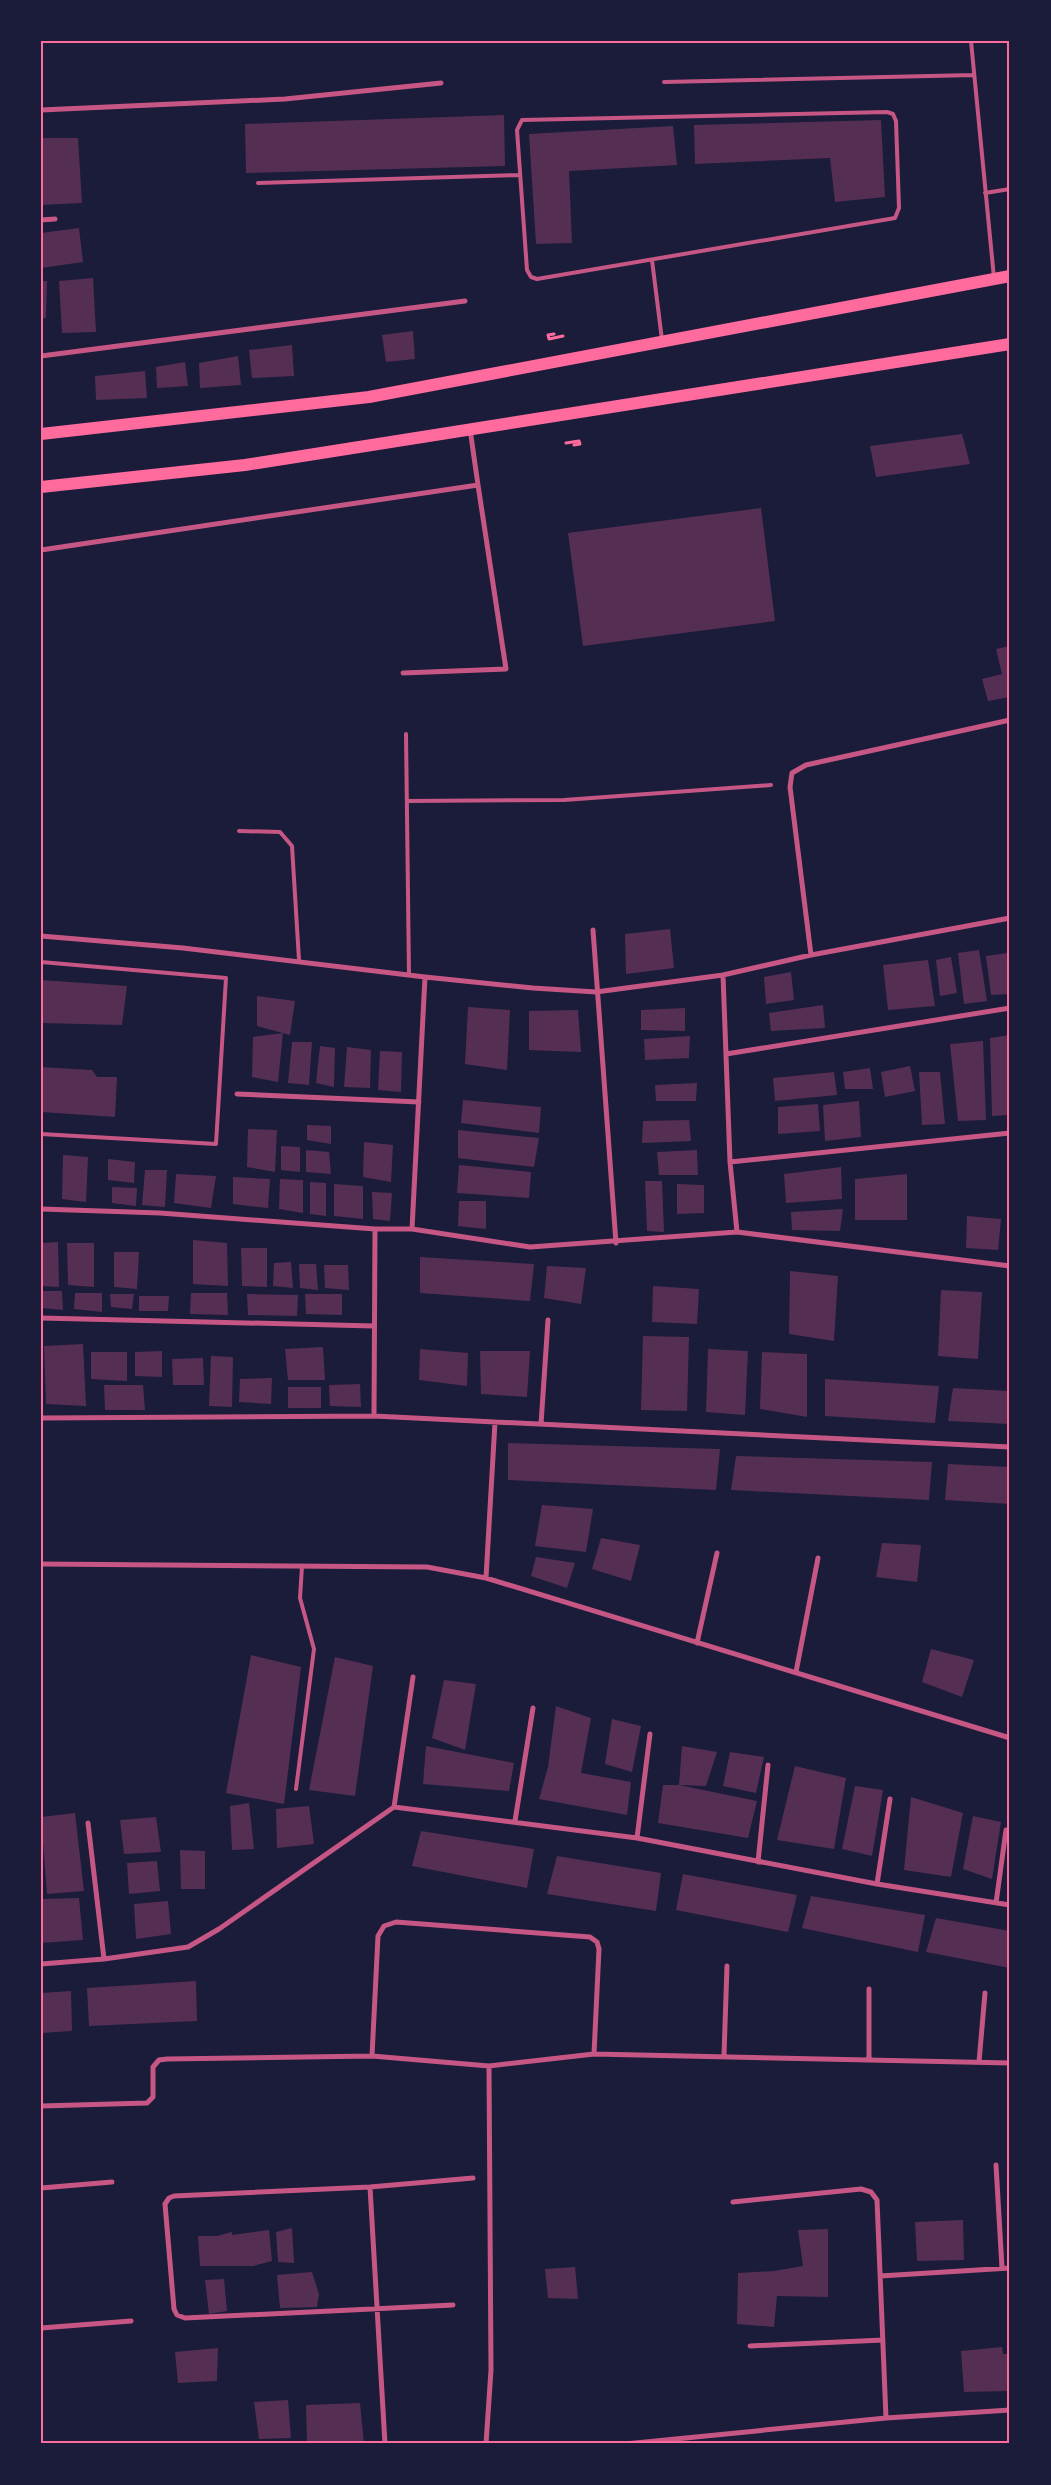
<svg xmlns="http://www.w3.org/2000/svg" width="1051" height="2485" font-family="Ubuntu,sans-serif">
	<style>
		.building { fill: #542f53 }
		.lines { fill: none; stroke-linecap: round; stroke-linejoin: round }
		.path { stroke: #ff6b9d; stroke-width: 3 }
		.service { stroke: #c65784; stroke-width: 4 }
		.minor { stroke: #c65784; stroke-width: 5 }
		.primary { stroke: #ff6b9d; stroke-width: 12 }
		.neatline { fill: none; stroke: #ff6b9d; stroke-width: 2 }
	</style>
	<rect width="100%" height="100%" fill="#1b1b3a"/>
	<path class="building" d="M504,115L505,166L246,173L245,124Z
		M881,120L885,197L835,202L830,158L695,164L694,125Z
		M673,126L677,165L569,171L572,243L536,244L529,134Z
		M41,138H78L82,203L41,205Z
		M79,228L83,262L41,268V233Z
		M93,278L96,332L62,333L59,281Z
		M41,281H47L46,318H41Z
		M413,331L415,359L386,362L382,335Z
		M292,345L294,376L252,378L249,350Z
		M238,356L241,385L200,388L199,363Z
		M185,362L188,386L157,388L156,367Z
		M145,371L147,398L96,400L95,376Z
		M962,434L970,464L876,477L870,446Z
		M761,508L775,621L583,646L568,533Z
		M1010,646V697L988,701L982,679L1002,674L996,649Z
		M670,929L674,968L626,974L625,934Z
		M979,950L987,1001L964,1004L958,953Z
		M1007,953L1010,994L991,995L986,956Z
		M951,957L957,993L940,996L936,960Z
		M928,960L935,1006L888,1010L883,965Z
		M791,972L794,1000L766,1004L764,977Z
		M41,980L127,986L122,1025L41,1023Z
		M257,996L295,1001L290,1035L257,1026Z
		M823,1005L825,1028L771,1031L769,1013Z
		M468,1007L510,1010L507,1070L465,1064Z
		M685,1008V1031L641,1030V1010Z
		M578,1010L581,1052L529,1050V1011Z
		M283,1033L278,1082L252,1077L253,1037Z
		M1010,1035V1115L992,1116L990,1038Z
		M690,1036L689,1058L645,1060L644,1039Z
		M983,1041L986,1120L958,1121L950,1044Z
		M292,1042H312L309,1085L288,1083Z
		M320,1046L335,1048L334,1087L316,1083Z
		M347,1047L371,1050L370,1088L344,1087Z
		M380,1051L402,1052L401,1092L378,1090Z
		M910,1066L915,1091L885,1097L881,1072Z
		M41,1067L92,1070L97,1077H117L115,1117L41,1112Z
		M870,1068L873,1089H845L843,1072Z
		M834,1072L837,1095L775,1101L773,1078Z
		M919,1072H940L945,1124L922,1125Z
		M697,1083L696,1101H656L655,1085Z
		M463,1100L541,1107L539,1133L461,1123Z
		M859,1101L861,1137L825,1141L823,1105Z
		M818,1104L820,1131L778,1134V1107Z
		M689,1120L691,1141L642,1143L643,1121Z
		M307,1125L331,1126V1144L307,1140Z
		M248,1129L277,1130L275,1172L247,1167Z
		M458,1130L539,1138L534,1167L458,1158Z
		M364,1142L393,1145L391,1182L363,1177Z
		M281,1146L300,1147V1172L281,1170Z
		M306,1150L329,1152L331,1174L306,1172Z
		M697,1150L698,1175H659L657,1152Z
		M63,1155L88,1157L86,1202L62,1199Z
		M108,1159L135,1162L134,1183L108,1180Z
		M459,1165L531,1172L529,1198L457,1193Z
		M841,1167L842,1199L786,1203L784,1174Z
		M145,1170H167L165,1207L142,1205Z
		M176,1174L216,1176L211,1208L174,1203Z
		M907,1174V1220H855V1179Z
		M233,1177L270,1179L268,1208L233,1204Z
		M280,1179L303,1180V1213L279,1209Z
		M645,1181H662L664,1232L647,1231Z
		M310,1182L326,1183V1216L310,1214Z
		M334,1184L363,1186V1219L334,1216Z
		M677,1184L704,1185V1213L677,1214Z
		M112,1187L137,1188L136,1206L112,1203Z
		M372,1192L392,1193L390,1221L373,1219Z
		M459,1201H486V1229L458,1226Z
		M843,1209L840,1231L792,1230L791,1212Z
		M967,1216L1001,1219L998,1250L966,1248Z
		M193,1240L227,1243L228,1286L193,1284Z
		M58,1242L59,1287L41,1286V1243Z
		M67,1243H94V1287L68,1285Z
		M241,1248H267V1287L242,1286Z
		M114,1252H139L137,1289L114,1287Z
		M420,1257L534,1264L530,1301L420,1293Z
		M291,1262L293,1288L273,1286L274,1263Z
		M299,1264H316L318,1290L300,1288Z
		M324,1265H348L349,1290L325,1288Z
		M547,1266L586,1268L581,1304L544,1298Z
		M790,1271L838,1276L834,1341L789,1334Z
		M653,1286L699,1289L697,1324L652,1322Z
		M941,1290L982,1292L978,1359L938,1356Z
		M41,1291H62L63,1310L41,1308Z
		M75,1293H102V1312L74,1309Z
		M191,1293H227L228,1315L190,1314Z
		M110,1294H134L132,1309L111,1307Z
		M247,1294L298,1295L297,1316L248,1315Z
		M305,1294H342V1315L306,1314Z
		M139,1296H169L168,1311H139Z
		M643,1336L689,1337L687,1411L641,1410Z
		M83,1344L86,1406L46,1404L44,1346Z
		M323,1347L325,1380H288L285,1349Z
		M420,1349L468,1353L467,1386L419,1380Z
		M708,1349L748,1351L745,1415L706,1412Z
		M162,1351V1377L135,1376V1352Z
		M480,1351H530L527,1397L481,1394Z
		M91,1352H127V1381L91,1379Z
		M762,1352L807,1354V1417L760,1409Z
		M211,1356L233,1357L232,1407L209,1406Z
		M203,1358L204,1385H173L172,1359Z
		M272,1378L271,1404L239,1402L240,1379Z
		M825,1379L939,1386L935,1423L825,1416Z
		M360,1384L361,1407L330,1406L329,1385Z
		M104,1385H143L145,1410H105Z
		M288,1387H321V1408H288Z
		M953,1388L1010,1391V1424L948,1421Z
		M508,1443L720,1449L716,1490L508,1480Z
		M736,1456L932,1462L929,1500L731,1490Z
		M948,1464L1010,1467V1504L945,1500Z
		M542,1505L593,1509L586,1552L535,1546Z
		M601,1538L640,1545L631,1581L592,1569Z
		M882,1543L921,1545L917,1582L876,1577Z
		M536,1557L575,1563L567,1588L531,1576Z
		M931,1649L974,1660L962,1697L922,1682Z
		M251,1655L301,1667L284,1804L226,1793Z
		M335,1657L373,1666L355,1796L309,1790Z
		M444,1680L476,1684L465,1750L432,1738Z
		M556,1706L591,1718L581,1773L631,1782L627,1815L539,1799L548,1767Z
		M612,1719L641,1726L632,1772L605,1764Z
		M426,1746L514,1763L509,1791L423,1784Z
		M682,1746L717,1752L706,1786L679,1785L757,1801L748,1838L658,1823L663,1785H679Z
		M730,1752L764,1757L756,1793L723,1786Z
		M795,1766L846,1778L834,1849L777,1840Z
		M855,1786L883,1790L872,1856L842,1849Z
		M911,1797L963,1813L951,1877L904,1870Z
		M249,1803L254,1849L232,1850L230,1806Z
		M309,1806L314,1844L277,1848L276,1809Z
		M75,1813L84,1891L47,1894L41,1817Z
		M973,1816L1001,1822L992,1879L963,1869Z
		M156,1817L161,1852L124,1854L120,1820Z
		M421,1831L534,1849L527,1888L412,1866Z
		M180,1850L205,1851V1889H181Z
		M557,1856L661,1873L656,1911L547,1894Z
		M157,1861L160,1891L129,1894L127,1863Z
		M683,1874L797,1895L788,1932L676,1910Z
		M811,1896L925,1915L918,1952L802,1928Z
		M79,1898L83,1940L41,1943V1899Z
		M168,1901L171,1934L136,1939L134,1904Z
		M936,1918L1010,1931V1968L926,1952Z
		M196,1981L197,2021L89,2026L87,1988Z
		M71,1991L72,2031L41,2033V1993Z
		M963,2220L964,2260L917,2261L915,2222Z
		M292,2228L294,2263L278,2262L276,2232Z
		M828,2229V2297L777,2296L774,2327L737,2324L738,2273L774,2271L803,2266L798,2230Z
		M269,2230L272,2261L253,2266H200L198,2236H217L232,2232V2235Z
		M575,2267L578,2299L548,2298L545,2269Z
		M312,2272L319,2294L317,2307L280,2308L277,2275Z
		M224,2279L227,2311L209,2314L205,2280Z
		M1002,2347L1003,2354H1010V2391L964,2392L961,2351Z
		M218,2348L217,2381L178,2383L175,2352Z
		M288,2400L291,2438L259,2439L254,2402Z
		M360,2403L364,2444H307L306,2405Z"/>
	<g class="lines">
		<path class="path" d="M554,334L548,335L549,339L563,336
			M566,443L579,441L580,444L574,445"/>
		<path class="service" d="M971,41L994,278
			M664,82L974,75
			M887,112L893,114L896,121L899,208L895,218L537,279L531,277L527,270L517,130L522,120Z
			M258,183L520,175
			M985,193L1010,189
			M652,260L662,340
			M406,734L409,974
			M407,801L564,800L771,785
			M239,831L280,832L292,846L299,960
			M41,962L226,978L216,1144L41,1134
			M296,1789L314,1649L300,1598L302,1566"/>
		<path class="minor" d="M41,110L285,99L441,83
			M41,220L55,219
			M41,356L465,301
			M41,550L478,485L470,429
			M403,673L506,669L478,485
			M593,930L616,1243
			M41,936L183,948L425,977L533,988L596,992L723,975L811,955L1010,918
			M811,955L790,787L792,773L806,765L1010,720
			M723,975L730,1162L737,1232
			M726,1054L1010,1008
			M237,1094L419,1102
			M730,1162L1010,1133
			M41,1209L160,1213L375,1229H412L530,1247L737,1232L1010,1266
			M412,1229L425,977
			M41,1318L374,1326
			M374,1416L375,1229
			M41,1418L374,1416L1010,1447
			M541,1424L548,1320
			M41,1564L427,1567L486,1578L1010,1738
			M486,1578L495,1422
			M697,1643L717,1553
			M796,1672L818,1558
			M394,1807L413,1677
			M515,1821L533,1708
			M88,1823L104,1959
			M637,1838L650,1734
			M758,1862L768,1765
			M877,1884L890,1799
			M996,1903L1006,1830
			M41,1964L104,1959L188,1947L219,1929L394,1807L637,1838L877,1884L1010,1905
			M724,2055L727,1966
			M372,2056L378,1936L384,1926L396,1922L590,1937L597,1942L599,1949L594,2054
			M869,2059V1989
			M979,2062L985,1993
			M41,2106L147,2103L153,2097V2067L159,2060L167,2059L372,2056L489,2066L594,2054L1010,2063
			M996,2165L1002,2268
			M370,2187L385,2444
			M41,2188L112,2182
			M733,2202L861,2189L871,2192L877,2200L886,2418
			M880,2276L1010,2268
			M453,2305L185,2318L177,2315L174,2309L165,2204L169,2198L174,2196L370,2187L473,2178
			M41,2328L131,2321
			M750,2346L883,2340
			M486,2444L491,2370L489,2066
			M625,2444L886,2418L1010,2410"/>
		<path class="primary" d="M41,434L369,397L1010,276
			M41,487L245,465L1010,344"/>
	</g>
	<rect width="1051" height="2485" fill="none" stroke="#1b1b3a" stroke-width="85"/>
	<rect x="42" y="42" width="966" height="2400" class="neatline"/>
</svg>
